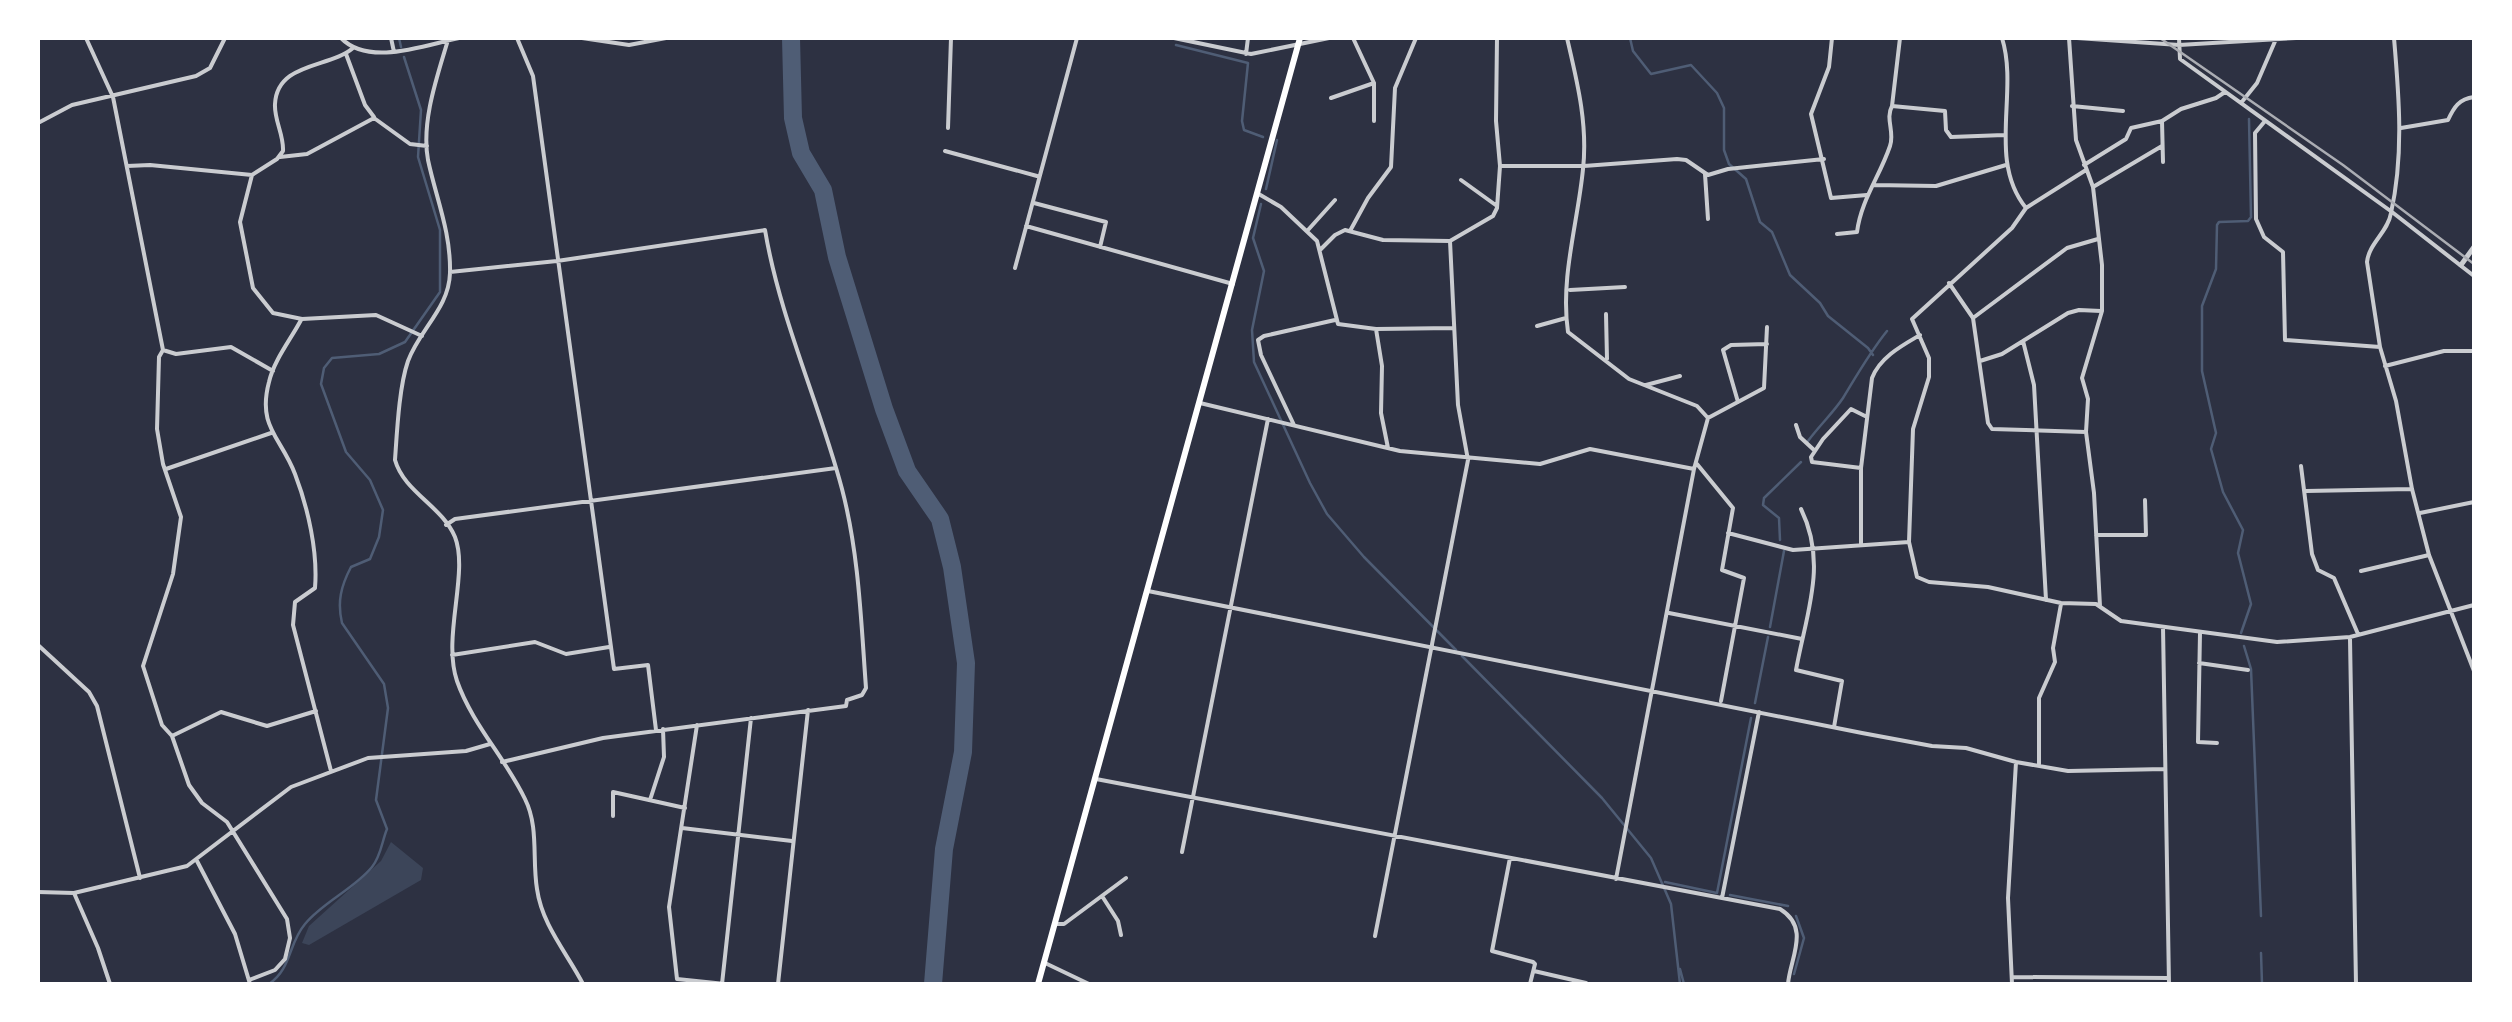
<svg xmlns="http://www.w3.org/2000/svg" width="2512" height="1022" font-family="'PT Sans Narrow',sans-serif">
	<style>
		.green { fill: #3c4559 }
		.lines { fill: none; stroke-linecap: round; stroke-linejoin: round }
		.stream { stroke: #4f5d75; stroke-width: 2.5 }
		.river { stroke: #4f5d75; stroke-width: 18 }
		.minor { stroke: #caccd0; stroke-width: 4 }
		.tertiary { stroke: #caccd0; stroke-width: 5 }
		.primary { stroke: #fff; stroke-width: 6 }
		.rail { stroke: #abadb3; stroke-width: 2.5 }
	</style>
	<rect width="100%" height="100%" fill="#2d3142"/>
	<path class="green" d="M391,842L423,868L421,880L309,945L302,943L309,926L381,861Z"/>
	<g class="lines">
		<path class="stream" d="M399,38L401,47
			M1630,38L1633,51L1651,74L1691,65L1717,93L1724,108V150L1729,164L1746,179L1760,222L1772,232L1790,275L1820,303L1828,316L1868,348L1873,355
			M1176,45L1248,63L1242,121L1244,130L1263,137
			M1266,189L1277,140
			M1261,204L1253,238L1264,271L1252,330L1254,362L1310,483L1327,514L1364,557L1456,650
			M1808,441C1819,426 1833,413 1843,398C1857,375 1870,352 1887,331
			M1780,540L1779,518L1763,505L1764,498L1801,462
			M1770,627L1784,551
			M2241,633L2251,604L2238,553L2243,530L2223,492L2211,449L2216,433L2202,371V306L2216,269L2217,225L2219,222L2248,221L2251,217L2249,119
			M2244,646L2251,669L2261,916
			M1462,656L1602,798L1651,858L1671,904L1680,984
			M1755,703L1768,637
			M1665,882L1717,893L1751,718
			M1730,895L1788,906
			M2261,953L2262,984
			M1680,969L1684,984
			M1794,974L1804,938L1796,916
			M269,984C292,968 288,944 305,924C323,902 354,889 372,867C381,856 382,841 387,829L376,800L388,708L384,684L342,623C337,602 341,586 351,567L370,559L379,537L383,510L370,480L346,452L321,384L324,368L332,358L379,354L405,342L440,292V230L418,157L421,110L404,57"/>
		<path class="river" d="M791,38L793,118L801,153L823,190L837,257L884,409L907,471L940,519L952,567L966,663L963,752L944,849L933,984"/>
		<path class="minor" d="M86,38L113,97L163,350L176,354L231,347L273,371
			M341,38C369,67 425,45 459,38
			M391,38L394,52
			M517,38L533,76L614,669L648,665L656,730
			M582,38L629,45L666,38
			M1174,38L1251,54L1329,38
			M1567,38C1577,81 1588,124 1583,169C1578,222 1560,278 1568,332L1629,379L1697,406L1708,418L1694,469L1616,879
			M1832,38L1829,67L1811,114L1831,198L1867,195
			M2002,38C2019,92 1987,160 2026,208
			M2069,38L2076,140L2093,187L2102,265V311L2082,378L2088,399L2086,432L2094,493L2100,606
			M2077,38L2179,45L2296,38
			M2179,38L2180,59L2392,212L2474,276
			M2394,38C2399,96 2404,155 2391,213C2388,232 2369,243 2367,262L2380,347L2396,401L2412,489L2429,555L2474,671
			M448,40C437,77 421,122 428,160C436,198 451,232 450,273C449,308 420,329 408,361C399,387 397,432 395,460C404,492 442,506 455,537C469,573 442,637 457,681C472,724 506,759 525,799C539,827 532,859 537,889C542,925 567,953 583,984
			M353,48C330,68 277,62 275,104C274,120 284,135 283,151L277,159L252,175L240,222L253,288L273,313L302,319L376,315L422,336
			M346,54L365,105L374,117
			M1246,54L1248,38
			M1374,83V121
			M1331,98L1374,83L1353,38
			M2241,103L2257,83L2276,39
			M1892,106L1945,111L1946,130L1951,137L2004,135
			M2072,106L2123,111
			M2162,121L2163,162
			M2265,121L2255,133L2256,219L2264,237L2283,252L2285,340L2380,347
			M38,123L72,105L196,76L210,68L225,38
			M948,128L951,38
			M2401,128L2448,120C2454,107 2459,99 2474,97
			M945,151L1037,176
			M280,157L307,154L374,118L410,144L427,146
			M2084,165L2126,139L2131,128L2162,121L2181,109L2216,98L2225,92
			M127,166L150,165L252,175
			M1500,166H1584L1677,159L1686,160L1708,175L1728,169L1824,159
			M2086,170L2026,208L2012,228L1912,319L1929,358V377L1913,429L1909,542L1917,577L1929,582L1988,587L2061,603L2096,604L2121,621L2277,642L2350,637L2474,605
			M1705,174L1708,219
			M1461,180L1497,206
			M1874,185L1936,186L2006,165
			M2093,187L2162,146
			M1257,193L1281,207L1317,241L1338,324L1376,329L1453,328
			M1034,203L1106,222L1100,247
			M1026,226L1233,284
			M1308,230L1335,200
			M1350,231L1368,198L1391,167L1395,88L1416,38
			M1837,234L1857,232C1861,200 1880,176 1890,146C1895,132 1885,119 1892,106L1900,38
			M1320,250L1335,235L1345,230L1383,240L1450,241L1493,216L1497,208L1500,166L1496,121L1497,38
			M1015,268L1077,38
			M450,272L557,261L765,230C780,319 819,402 842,489C859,554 861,621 866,688L862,695L847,700L846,706L603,738L502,762
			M1949,283L1973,318L1988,423L1992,429L2086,432
			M1570,290L1625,287
			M1606,314L1607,359
			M1973,318L2067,248L2098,239
			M301,320C291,339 274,360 269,382C257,427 281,437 295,474C308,508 318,552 315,588L295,602L293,625L331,771
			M1537,326L1566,318
			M1376,329L1382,366L1381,413L1388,448
			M2023,341L2034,385L2046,600
			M163,350L159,357L157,429L163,464L181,517L173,574L143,666L162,725L172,736L189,785L202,803L227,822L287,919L290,938L285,959L275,970L249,980
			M1980,361L2002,354L2068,313L2079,310L2101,311
			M2385,366L2444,351H2474
			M1646,385L1680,376
			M1738,402L1723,350L1731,345L1767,344
			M1200,403L1400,451L1540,464L1590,449L1694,469
			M1708,418L1764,388L1767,327
			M1294,425L1261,355L1258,340L1264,336L1335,320
			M1796,425L1800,437L1814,450
			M1697,464L1733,508L1722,570L1744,578L1721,701
			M2301,466L2312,554L2318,570L2334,578L2358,634
			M1861,468L1812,462L1811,457L1823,439L1851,409L1865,416
			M166,469L271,433
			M2306,491L2411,489
			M1801,509C1828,564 1806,614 1796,670L1842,681L1834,727
			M2420,513L2474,502
			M446,525L455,519L836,468
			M1728,533L1793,550L1909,542
			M2096,535H2146L2145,500
			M1861,545V468L1872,378C1880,357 1903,345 1920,335
			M2361,571L2429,555
			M1148,591L1862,733L1932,746L1966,748L2016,762L2068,771L2165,769
			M1669,613L1802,639
			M2163,627L2169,984
			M2200,633L2198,742L2217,743
			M2350,639L2356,984
			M38,645L89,692L97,706L140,878
			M452,655L535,642L566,654L609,647
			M2199,663L2248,670
			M697,725L669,907L677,979L725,984
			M172,736L221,712L267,726L316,711
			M2039,764V698L2055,662L2053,648L2061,604
			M1096,779L1780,909C1811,928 1790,958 1788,984
			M650,800L664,757L663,729
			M613,816V792L685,808
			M682,828L792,841
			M1182,852L1268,419
			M1510,858L1492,951L1533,962L1535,964L1530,984
			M197,861L235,934L250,984
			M38,892L74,893L187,866L291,787L368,758L466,751L490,744
			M74,893L98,948L110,984
			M1102,896L1118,921L1121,935
			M1722,898L1759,712
			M1056,924H1064L1126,878
			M1375,936L1468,460L1458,405L1450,241
			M1045,963L1089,984
			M1534,971L1586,983
			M2013,977L2168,978
			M722,984L751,718
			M778,984L808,710
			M2012,984L2008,898L2016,762"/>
		<path class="tertiary" d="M448,40L449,38
			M2461,265L2474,247"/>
		<path class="primary" d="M1038,984L1300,38"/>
		<path class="rail" d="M2160,38L2343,165L2474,264"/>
	</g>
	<rect width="2512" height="1022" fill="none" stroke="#ffffff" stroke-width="80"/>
</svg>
